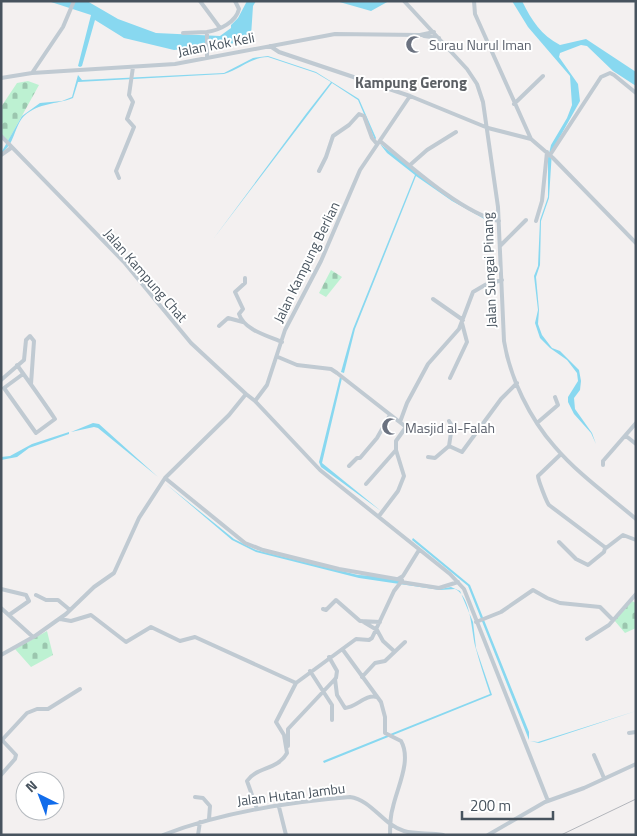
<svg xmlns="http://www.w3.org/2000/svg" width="637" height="836" font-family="'Titillium Web',sans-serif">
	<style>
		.cemetery { fill: url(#cemetery-stones) }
		.water { fill: #88d8f0 }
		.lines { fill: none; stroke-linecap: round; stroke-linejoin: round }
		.minor { stroke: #c0cad2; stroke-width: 4 }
		.rail { stroke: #b2b5bb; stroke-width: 1 }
		.labels { text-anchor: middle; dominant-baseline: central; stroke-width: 4; stroke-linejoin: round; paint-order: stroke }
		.street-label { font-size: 14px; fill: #47535e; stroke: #fff }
		.worship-label { font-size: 14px; fill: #5b616d; stroke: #fff; text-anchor: start }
		.neighbourhood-label { font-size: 15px; font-weight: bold; fill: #5c6065; stroke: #fff }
	</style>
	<defs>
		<pattern id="cemetery-stones" width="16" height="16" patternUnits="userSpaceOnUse" patternTransform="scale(1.25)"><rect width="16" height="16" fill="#bdf1d2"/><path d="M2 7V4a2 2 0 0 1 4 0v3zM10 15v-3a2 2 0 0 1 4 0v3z" fill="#9bc6ae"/></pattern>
	</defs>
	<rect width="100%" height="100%" fill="#f3f0f0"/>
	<path class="cemetery" d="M28,81L39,85L8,141L1,134V107L17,83Z
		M331,270L342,277L326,297L319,293Z
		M632,601L636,603V628L625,633L614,620Z
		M47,631L53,655L31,667L15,649Z"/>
	<path class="water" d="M48,1H87L118,19L156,33L220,36L231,28V25L238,18L247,1H256L253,6L251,36L245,42L174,50L124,38L95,20L82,66L80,67L78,66L91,15Z
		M336,1H389L371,11Z
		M512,1H522C532,21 541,35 560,45L586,39L636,72V86L613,71L587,46L581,45L560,53L559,57L578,84L580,101L552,151L549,198L541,221L540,265L536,277L539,310L538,324L542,335L552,348L560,351L579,370L581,381L580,390L574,398L575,409L592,433L596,444L591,433L574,414L568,402V397L578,381L577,373L567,360L550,348L540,338L535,323L538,310L534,276L538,266L540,220L548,197V158L551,145L567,118L572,105L570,76L528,27Z
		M268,56L316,72L359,99L376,138L375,140L358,100L332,83L214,238L306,114L331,82L316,73L268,57C252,57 240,69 224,74L78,82L73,98C55,105 40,102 24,116C14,126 15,145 1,153L22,116L40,103L62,101L72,97L78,75L82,80L224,73L253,58Z
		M380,144L441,191L489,219L488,221L452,201L416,176L355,329L344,373L341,372L353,329L415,175L387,153Z
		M340,377L342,378L322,463L381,511L321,467L319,462Z
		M93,423L99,424L158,477L98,428L94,427L71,432Z
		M69,432V434L29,448L17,457L1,460V457L10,456L32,444Z
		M166,484L234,539L256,550L358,575L376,576L440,589L451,587L460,591L473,622L476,648L492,695L324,763L323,761L490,694C485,679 480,664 476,649C471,633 472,597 455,589L440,590L359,578L256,552L232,540Z
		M413,538L470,585L529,732V740L468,586L412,540Z
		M636,711L539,743L530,741L538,742Z"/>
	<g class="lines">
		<path class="minor" d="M200,1L220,28
			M404,1L467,69L477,84L483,102L498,207L504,341C510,378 530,419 555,447C578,474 609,496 636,519
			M474,1L475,14L531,139
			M183,33L207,32
			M424,36L439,38
			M270,46L279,52L410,96L488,128L531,139L553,158L636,243
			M207,58V32C220,30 236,22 239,9L235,1
			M32,73L63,27L74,1
			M1,78L32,73L175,64L335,34L420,35L434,32
			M514,104L543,76
			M1,136L124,262L191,343L246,394
			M380,141C409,165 462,213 499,221
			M1,155L11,148
			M550,155L601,77L610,73L614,75L636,93
			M410,165L427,150L456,132
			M319,171L326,157L333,136L349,125L359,114L364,116L372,138L377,144
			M119,178L116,171L134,127L127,119L133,102L129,95L133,67
			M536,221L542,201L547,152
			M501,245L526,220
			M245,278V283L235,292L243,309L239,314C244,330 268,336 282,342
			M433,299L463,320
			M219,326L228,318L243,322
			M278,357L297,365L331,369L337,373L406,427L396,441V450L366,484
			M17,365C30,383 43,401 55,419L36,433L4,388L23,374
			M450,378L467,342L462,323
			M1,380L24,360L26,340L30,336L34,341L31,384
			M255,401L320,470L450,574L464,589L548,801
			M400,422L407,403L428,364L459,329L473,292L485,285L502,280
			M537,423L558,405L555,397
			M626,436L636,444
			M449,446L462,452L501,399L517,383
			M561,454L538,476C538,480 547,503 549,505L606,548L623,535L636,540
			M428,457L435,458L449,446L452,426L449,421
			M603,465V461L636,423
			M349,466L357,458H360L377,438L390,415
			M165,478L245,543L263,550L339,569L402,580
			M379,516L398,491L404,476L396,450
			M559,542L576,559L588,565L604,552L605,548
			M398,579L403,576L419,550
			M1,589L26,595L29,601L9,615
			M36,595L46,600H58L70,610
			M1,608L33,637
			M323,609L326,610L336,600L360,621L380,622
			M60,619L71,621L91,615L126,642L151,627L180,641L195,637L296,683
			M362,621L377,630L383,641L394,651
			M476,622L501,612L533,590L547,598L560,603L600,607L613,620
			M587,639L609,625L636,594
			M343,650L381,702L385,717V733L401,741C412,760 397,788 393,807C390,816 390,825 390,835
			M1,655L35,636L66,614L94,587L114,573L139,518L165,478L229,415L246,394L255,401L267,385L285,330L321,261L360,170L410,96
			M310,671L332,705V720
			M362,677L375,663L385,661L405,642
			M335,679L337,695L345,708C357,707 365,694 377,697
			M629,733L636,732
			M1,741L27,713L37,709H48L80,689
			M288,746V729L336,678L337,671L329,657
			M594,755L604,778
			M1,775L15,759L16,755L2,740
			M195,797L203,798L210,806L209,819
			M279,807L286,835
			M257,809L247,781C256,767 278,770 287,753L284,735L276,722L296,683L356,639L369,640L372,638L394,591L401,582L439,588L458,582
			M163,835C223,812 287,802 350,797C372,800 383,825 404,831C416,835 431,832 443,835
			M198,835L200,822
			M488,835L545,802L584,788L636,764"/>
		<path class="rail" d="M561,835L636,799"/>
	</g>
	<defs>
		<symbol id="mosque-bare" viewBox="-9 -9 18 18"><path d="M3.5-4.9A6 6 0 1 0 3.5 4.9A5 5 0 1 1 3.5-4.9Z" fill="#6b7280" stroke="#fff" stroke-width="2.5" paint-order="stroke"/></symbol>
	</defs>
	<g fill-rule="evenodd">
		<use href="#mosque-bare" x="402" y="32" width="25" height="25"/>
		<use href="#mosque-bare" x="378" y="414" width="25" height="25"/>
	</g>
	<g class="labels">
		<g class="street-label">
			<text transform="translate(216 44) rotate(-11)">Jalan Kok Keli</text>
			<text transform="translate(306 262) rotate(-64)">Jalan Kampung Berlian</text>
			<text transform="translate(489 270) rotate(-92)">Jalan Sungai Pinang</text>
			<text transform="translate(146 275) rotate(49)">Jalan Kampung Chat</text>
			<text transform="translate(291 794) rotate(-7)">Jalan Hutan Jambu</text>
		</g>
		<g class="worship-label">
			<text x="429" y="44">Surau Nurul Iman</text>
			<text x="405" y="427">Masjid al-Falah</text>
		</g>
		<g class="neighbourhood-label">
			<text x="411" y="82">Kampung Gerong</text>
		</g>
	</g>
	<rect width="637" height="836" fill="none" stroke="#47535e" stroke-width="5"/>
	<g transform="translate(40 796) rotate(318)"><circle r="24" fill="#ffffff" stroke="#b5babf"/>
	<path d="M0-4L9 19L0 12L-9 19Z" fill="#116ceb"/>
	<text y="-8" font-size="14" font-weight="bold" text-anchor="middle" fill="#47535e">N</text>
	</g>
	<path d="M462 811v8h91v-8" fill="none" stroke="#47535e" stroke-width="2.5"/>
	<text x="470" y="811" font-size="15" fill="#47535e" stroke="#ffffff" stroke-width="4" paint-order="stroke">200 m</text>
</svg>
